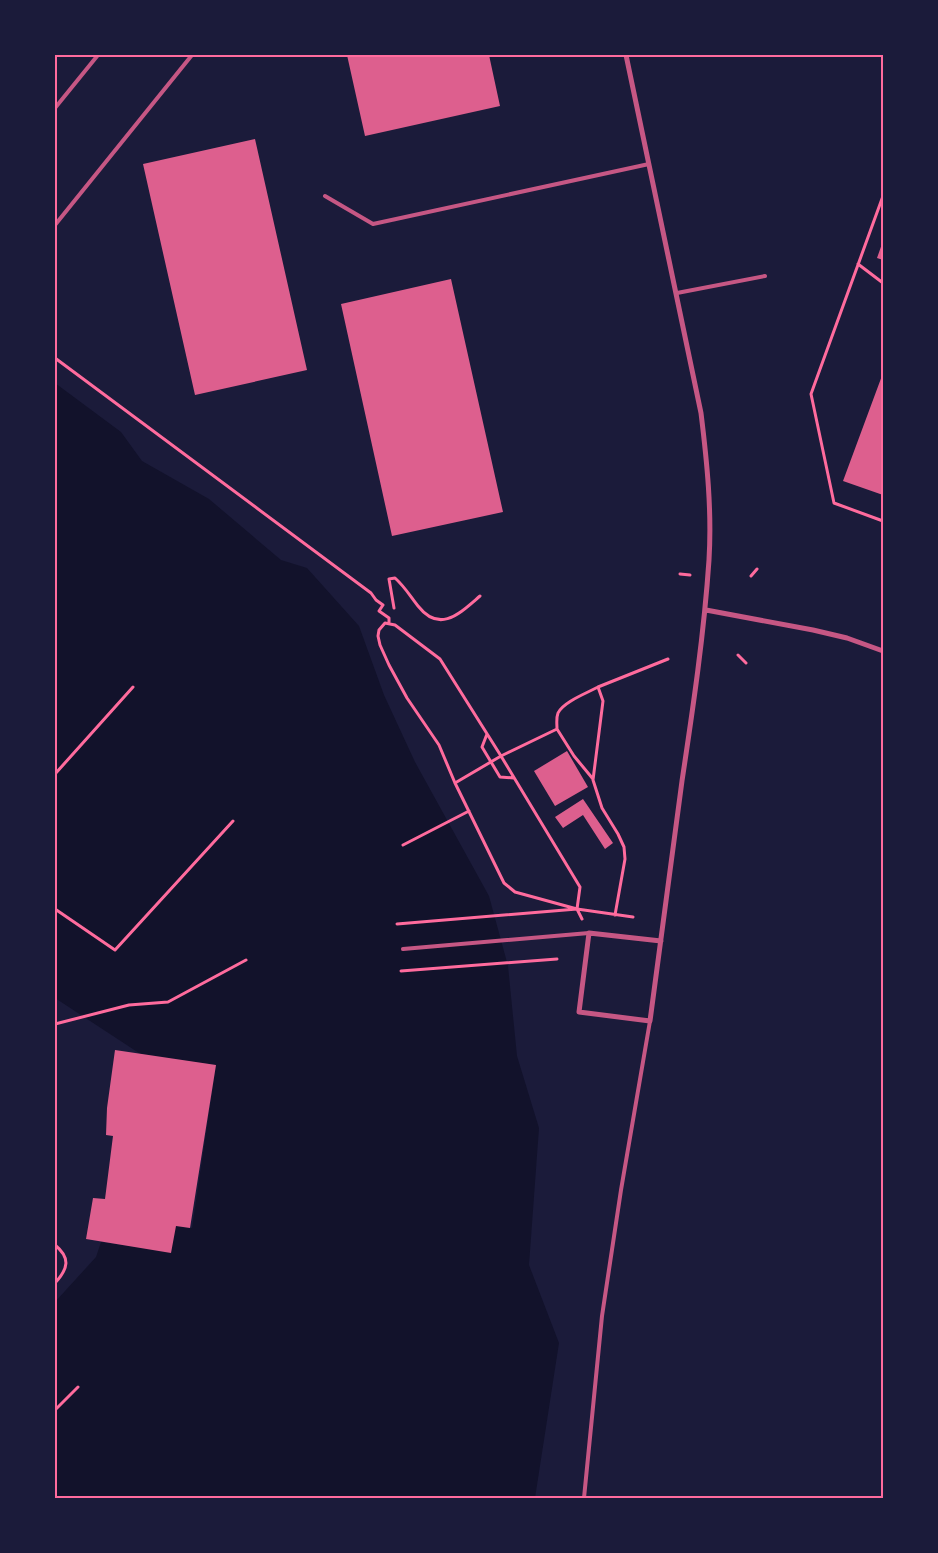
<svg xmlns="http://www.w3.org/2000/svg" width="938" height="1553" font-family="Inter,sans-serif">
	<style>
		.water { fill: #12122b }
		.building { fill: #dd5f8e }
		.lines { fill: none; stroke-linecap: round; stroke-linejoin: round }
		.path { stroke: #ff6b9d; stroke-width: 3 }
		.service { stroke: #c65784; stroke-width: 4 }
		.minor { stroke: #c65784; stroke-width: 5 }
		.neatline { fill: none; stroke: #ff6b9d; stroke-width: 2 }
	</style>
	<rect width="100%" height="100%" fill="#1b1b3a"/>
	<path class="water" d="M55,383L121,432L142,461L209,499L281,560L307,568L359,626L384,695L415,762L489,896L508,966L517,1056L539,1128L529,1265L559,1343L535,1498H55V1302L96,1257L101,1242L171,1252L175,1226L192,1228L216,1065L142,1055L55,998Z"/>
	<path class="building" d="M347,55H489L500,106L365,136Z
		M255,139L307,370L195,395L143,164Z
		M883,241V260L877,258Z
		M451,279L503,512L392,536L341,304Z
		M883,373V495L843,481Z
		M567,751L588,787L555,806L534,771Z
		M583,799L613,843L605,849L583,815L563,828L555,817Z
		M115,1050L216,1065L190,1228L176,1226L171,1253L86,1239L93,1198L105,1199L113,1136L106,1135L107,1108Z"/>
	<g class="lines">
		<path class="path" d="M883,196L811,394L834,503L883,521
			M858,264L883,283
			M55,358L371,593L376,600L383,605L379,611L389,618V623
			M680,574L690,575
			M751,576L757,569
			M394,608L389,579L395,578C405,587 410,596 418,606C440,634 460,613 480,596
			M738,655L746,663
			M598,687L668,659
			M557,729L574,756L593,779
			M487,734L482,747L500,777L514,778
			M55,774L133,687
			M455,783L501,756L557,729C557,724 556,718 558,713C563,702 587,693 598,687L603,701L593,780L602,808L618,834L624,847L625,859L615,915
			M403,845L469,811
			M55,909L115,950L233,821
			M577,909L580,887L501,756L440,659L395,625L385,623L379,630L378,636L380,645L389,665L407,698L439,745L455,783L504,883L515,892L577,909L582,919
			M397,924L577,909L633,917
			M401,971L557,959
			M55,1024L129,1005L168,1002L246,960
			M55,1245C71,1258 68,1269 55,1283
			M55,1410L78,1387"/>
		<path class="service" d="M55,108L98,55
			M325,196L373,224L649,164
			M55,225L192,55
			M677,293L765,276
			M403,949L589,933
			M584,1498L602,1316L621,1190L650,1021"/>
		<path class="minor" d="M626,55L701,413C707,462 712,511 709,560C704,634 693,708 682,781C671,861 661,941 650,1021L579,1012L589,933L661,941
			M706,610L813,630L847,638L883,651"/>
	</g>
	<rect width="938" height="1553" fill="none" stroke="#1b1b3a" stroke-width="112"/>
	<rect x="56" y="56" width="826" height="1441" class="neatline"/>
</svg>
